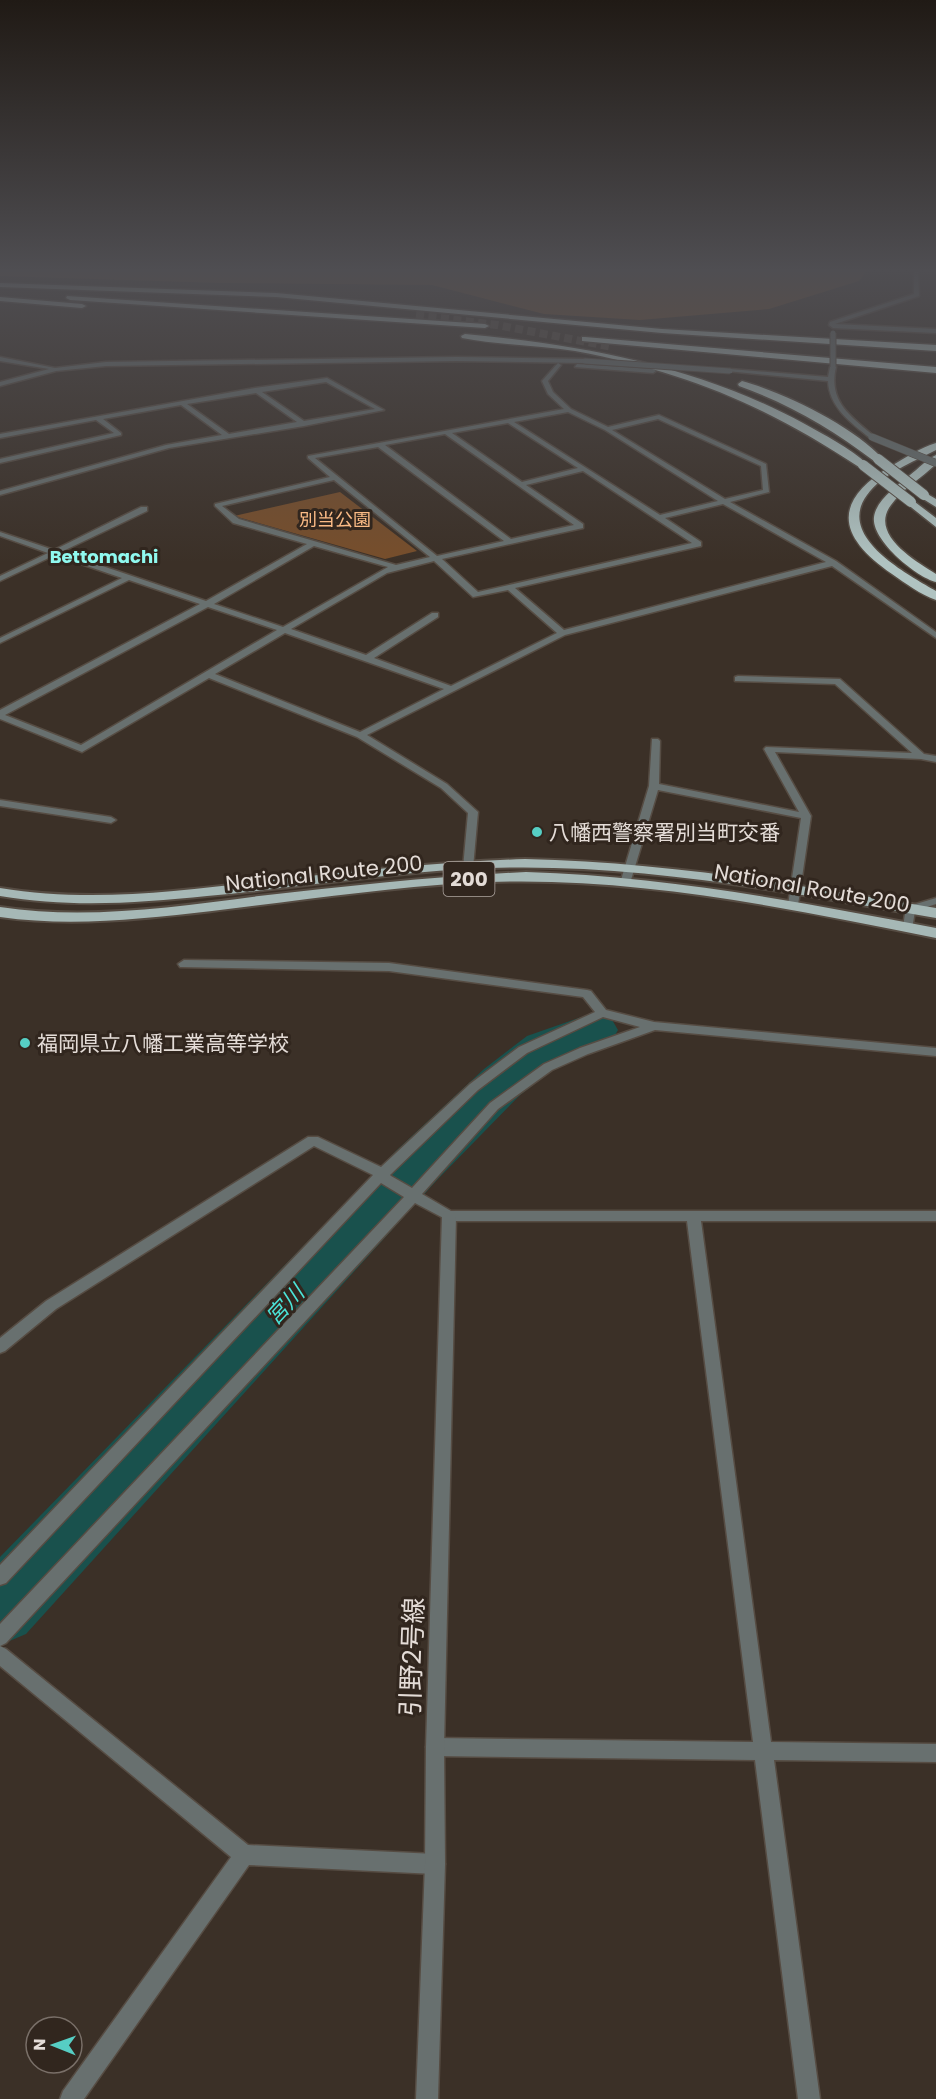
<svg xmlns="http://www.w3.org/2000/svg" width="936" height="2099" font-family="Poppins,'Noto Sans JP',sans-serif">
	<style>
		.green { fill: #774e2b }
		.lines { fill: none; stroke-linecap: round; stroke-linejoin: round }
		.river { fill: #19514d; fill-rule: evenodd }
		.motorway-tunnel { stroke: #544a41; stroke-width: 8; stroke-dasharray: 8 4.5; stroke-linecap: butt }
		.minor-casing { stroke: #564c43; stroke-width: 3 }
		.tertiary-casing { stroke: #564c43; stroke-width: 3 }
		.trunk-casing { stroke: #564c43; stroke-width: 4 }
		.motorway-casing { stroke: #564c43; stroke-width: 3 }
		.minor { fill: #68706f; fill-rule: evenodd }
		.tertiary { fill: #68706f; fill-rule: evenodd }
		.trunk { fill: #a6b8b6; fill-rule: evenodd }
		.motorway { fill: #b0c3c1; fill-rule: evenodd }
		.minor-bridge-far1-casing { stroke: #564c43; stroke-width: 7; stroke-linecap: butt }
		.minor-bridge-casing { stroke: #564c43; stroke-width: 8; stroke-linecap: butt }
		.motorway-bridge-casing { stroke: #564c43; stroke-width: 12; stroke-linecap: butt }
		.minor-bridge-far1 { stroke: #68706f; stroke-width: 5 }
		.minor-bridge { stroke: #68706f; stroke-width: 7 }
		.motorway-bridge { stroke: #b0c3c1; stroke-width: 10 }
		.poi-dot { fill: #56cec4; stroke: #31261e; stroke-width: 2 }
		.labels { text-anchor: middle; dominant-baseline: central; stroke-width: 6; stroke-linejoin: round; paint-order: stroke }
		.far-park-label { font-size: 18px; fill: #fbbb86; stroke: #31261e }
		.far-neighbourhood-label { font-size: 18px; font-weight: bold; fill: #8ff9ef; stroke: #31261e }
		.shield { fill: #31261e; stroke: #aea5a0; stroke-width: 1.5 }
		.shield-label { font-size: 20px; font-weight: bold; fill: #e4dcd7 }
		.poi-label { font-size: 21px; fill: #e4dcd7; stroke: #31261e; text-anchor: start }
		.street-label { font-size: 21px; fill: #e4dcd7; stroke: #31261e }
		.water-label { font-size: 22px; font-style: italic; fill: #4be3d7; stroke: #31261e }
		.near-street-label { font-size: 26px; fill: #e4dcd7; stroke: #31261e }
	</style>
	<rect width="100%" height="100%" fill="#3b3027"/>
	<path class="green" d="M0,269H868L859,281L769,309L640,320L544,314L432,285L220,283L0,276Z
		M340,492L417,551L385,559L234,516Z"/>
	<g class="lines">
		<path class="river" d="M593,1013L611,1018L618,1030L611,1042L563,1062L520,1095L437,1180L26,1634L0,1645V1557L397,1150L484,1069L527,1036Z"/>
		<path class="motorway-tunnel" d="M416,315L497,325L613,347"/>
		<defs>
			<path id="minor" d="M914,269H918L919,296L835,324L936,329V333L833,328L829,325L830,322L914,294Z
				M0,357L55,368L106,362L456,357L585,359L588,361L585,363L456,361L106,366L56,371L0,386V382L49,369L0,361Z
				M558,363L561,365L548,381L553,392L571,409L608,427L659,415L766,464L769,492L730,502L836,561L936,632V638L832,566L565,635L367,735L447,784L478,812L472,879L467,882L462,879L468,813L441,788L357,737L209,678L82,752L0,719V710L200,604L129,580L0,643V638L122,578L55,555L0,581V576L48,553L0,536V532L54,550L141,507H147V511L61,552L206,601L307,544L233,523L215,506V504L330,477L308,458V456L564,409L548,394L542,381ZM568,412L605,430L718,501L660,515L514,422ZM658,419L761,466L763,490L725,499L612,430ZM508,423L578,468L522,482L452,433ZM445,434L574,525L511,539L385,445ZM378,447L504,541L437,556L315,458ZM583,471L692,543L478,592L442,559L583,528V524L526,485ZM334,480L430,557L396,565L239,519L222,506ZM723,504L826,562L564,630L515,588L701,546V542L665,518ZM314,546L388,567L283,627L214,604ZM434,561L473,597L508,590L557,633L451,686L374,658L438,617V613H432L366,655L291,629L387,573ZM208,607L277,630L81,745L5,715ZM285,633L444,689L360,732L215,674Z
				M577,364L653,369L656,371L653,373L575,367Z
				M833,365L836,367C828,401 850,416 874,436V438H870C851,423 829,407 828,381L727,371L730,369L828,377L830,367Z
				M327,378L384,410L304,426L169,448L0,495V491L166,445L222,435L181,405L103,419L121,433V435L0,463V459L114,433L96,420L0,438V434L255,388ZM326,382L375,409L304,421L262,392ZM256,393L297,422L229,434L187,404Z
				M738,676L840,679L924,754L936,756V762L921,759L775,752L811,816L798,905L793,908L788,905L801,818L658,790L631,880L626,883L621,880L649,786L652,739H658L660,741L659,784L799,812L764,749L766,747L912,753L835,684L735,681V677Z
				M0,800L111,817L116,820L111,823L0,806Z
				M936,898V904L915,911L912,929H904L903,927L906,907Z
				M184,960L389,963L587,990L591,991L606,1010L654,1022L936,1048V1056L655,1030L588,1054L552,1070L498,1109L422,1194L451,1211H936V1221H701L771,1742L936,1744V1762L774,1760L820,2099H798L755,1760L435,1756L429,1753L426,1747L429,1741L435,1738L753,1742L687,1221H449L415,1203L6,1643L0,1646V1624L404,1197L381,1183L6,1583L0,1585V1565L373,1175L314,1146L56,1309L5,1351L0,1353V1338L46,1301L308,1137H318L381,1167L470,1084L519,1047L595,1012L583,997L389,971L180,967L178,964ZM603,1017L640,1027L580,1048L544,1064L490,1103L412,1188L391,1176L390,1175L478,1090L527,1053Z
				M0,1646L6,1649L248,1845L435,1854L442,1857L445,1864L442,1871L435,1874L249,1865L84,2099H60L63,2091L231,1857L0,1666Z"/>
			<path id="tertiary" d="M449,1211L454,1212L456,1216L444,1747L445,1864L438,2099H416L425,1864L426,1747L442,1216L444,1212Z"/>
			<path id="trunk" d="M525,859C664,862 799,885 936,908V918C781,891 625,860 466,869C380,874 294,888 207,896C138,903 70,908 0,896V888C91,903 181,891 272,880C356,871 440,862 525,859Z
				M526,872C665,876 800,902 936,928V938C781,907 626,874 467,883C382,888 297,901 212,911C141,919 71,927 0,917V907C86,920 173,907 259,896C348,886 437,876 526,872Z"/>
			<path id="motorway" d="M0,283L276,293L662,329L936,345V351L662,333L276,297L0,287Z
				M67,296L485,324L489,326L485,328L70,300L66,298Z
				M0,297L82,304L86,306L82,308L0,301Z
				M465,334C584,345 697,366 803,423C824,435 851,448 868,465L859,467C765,405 686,372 575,351C538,345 499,345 462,338L461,336Z
				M585,337L936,367V373L582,341V337Z
				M742,381C785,393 853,426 883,459L874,461C832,429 789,404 739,386L738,384Z
				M936,443V450C913,462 882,474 867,495C836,537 907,574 936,591V600C921,595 905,583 892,574C838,537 831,502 891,466C905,458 920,448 936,443Z
				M936,455V464C922,478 903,488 891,505C869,534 915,561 936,574V582C916,577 871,540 874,517C876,500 898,485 910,475C918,469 927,459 936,455Z
				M924,492L936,499V507L920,497V493Z
				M911,499L936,518V527L907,504L906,502Z"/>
		</defs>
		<use href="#minor" class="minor-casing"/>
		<use href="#tertiary" class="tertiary-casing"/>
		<use href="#trunk" class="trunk-casing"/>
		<use href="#motorway" class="motorway-casing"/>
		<use href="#minor" class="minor"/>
		<use href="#tertiary" class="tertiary"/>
		<use href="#trunk" class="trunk"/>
		<use href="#motorway" class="motorway"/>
		<defs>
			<path id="minor-bridge-far1" d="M833,333V367
				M585,361L730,371"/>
			<path id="minor-bridge" d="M872,437L936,463"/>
			<path id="motorway-bridge" d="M878,459L924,495
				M863,465L911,502"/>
		</defs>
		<use href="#minor-bridge-far1" class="minor-bridge-far1-casing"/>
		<use href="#minor-bridge" class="minor-bridge-casing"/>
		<use href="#motorway-bridge" class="motorway-bridge-casing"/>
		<use href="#minor-bridge-far1" class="minor-bridge-far1"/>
		<use href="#minor-bridge" class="minor-bridge"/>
		<use href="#motorway-bridge" class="motorway-bridge"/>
	</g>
	<linearGradient id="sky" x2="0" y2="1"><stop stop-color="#201a15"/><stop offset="0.48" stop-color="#4f4e52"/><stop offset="1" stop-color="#4f4e52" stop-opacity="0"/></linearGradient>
	<rect width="936" height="563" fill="url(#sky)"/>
	<g class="poi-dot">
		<circle cx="537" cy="832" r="6"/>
		<circle cx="25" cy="1043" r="6"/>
	</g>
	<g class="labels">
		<g class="far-park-label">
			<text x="335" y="519">別当公園</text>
		</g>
		<g class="far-neighbourhood-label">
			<text x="104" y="556">Bettomachi</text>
		</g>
		<rect class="shield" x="443.5" y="862" width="51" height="34" rx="4.5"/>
		<g class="shield-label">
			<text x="469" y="879">200</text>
		</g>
		<g class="poi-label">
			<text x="549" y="832">八幡西警察署別当町交番</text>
			<text x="37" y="1043">福岡県立八幡工業高等学校</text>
		</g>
		<g class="street-label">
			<text transform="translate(324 873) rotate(-6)">National Route 200</text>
			<text transform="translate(812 888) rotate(10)">National Route 200</text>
		</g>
		<g class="water-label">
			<text transform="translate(285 1305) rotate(-47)">宮川</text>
		</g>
		<g class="near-street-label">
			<text transform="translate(412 1657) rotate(-88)">引野2号線</text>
		</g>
	</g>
	<g transform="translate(54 2045) rotate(271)"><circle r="28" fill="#31261e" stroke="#796f68" stroke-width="1.5"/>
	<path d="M0-4.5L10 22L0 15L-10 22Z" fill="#56cec4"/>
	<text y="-9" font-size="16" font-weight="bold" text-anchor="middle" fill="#e4dcd7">N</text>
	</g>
</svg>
